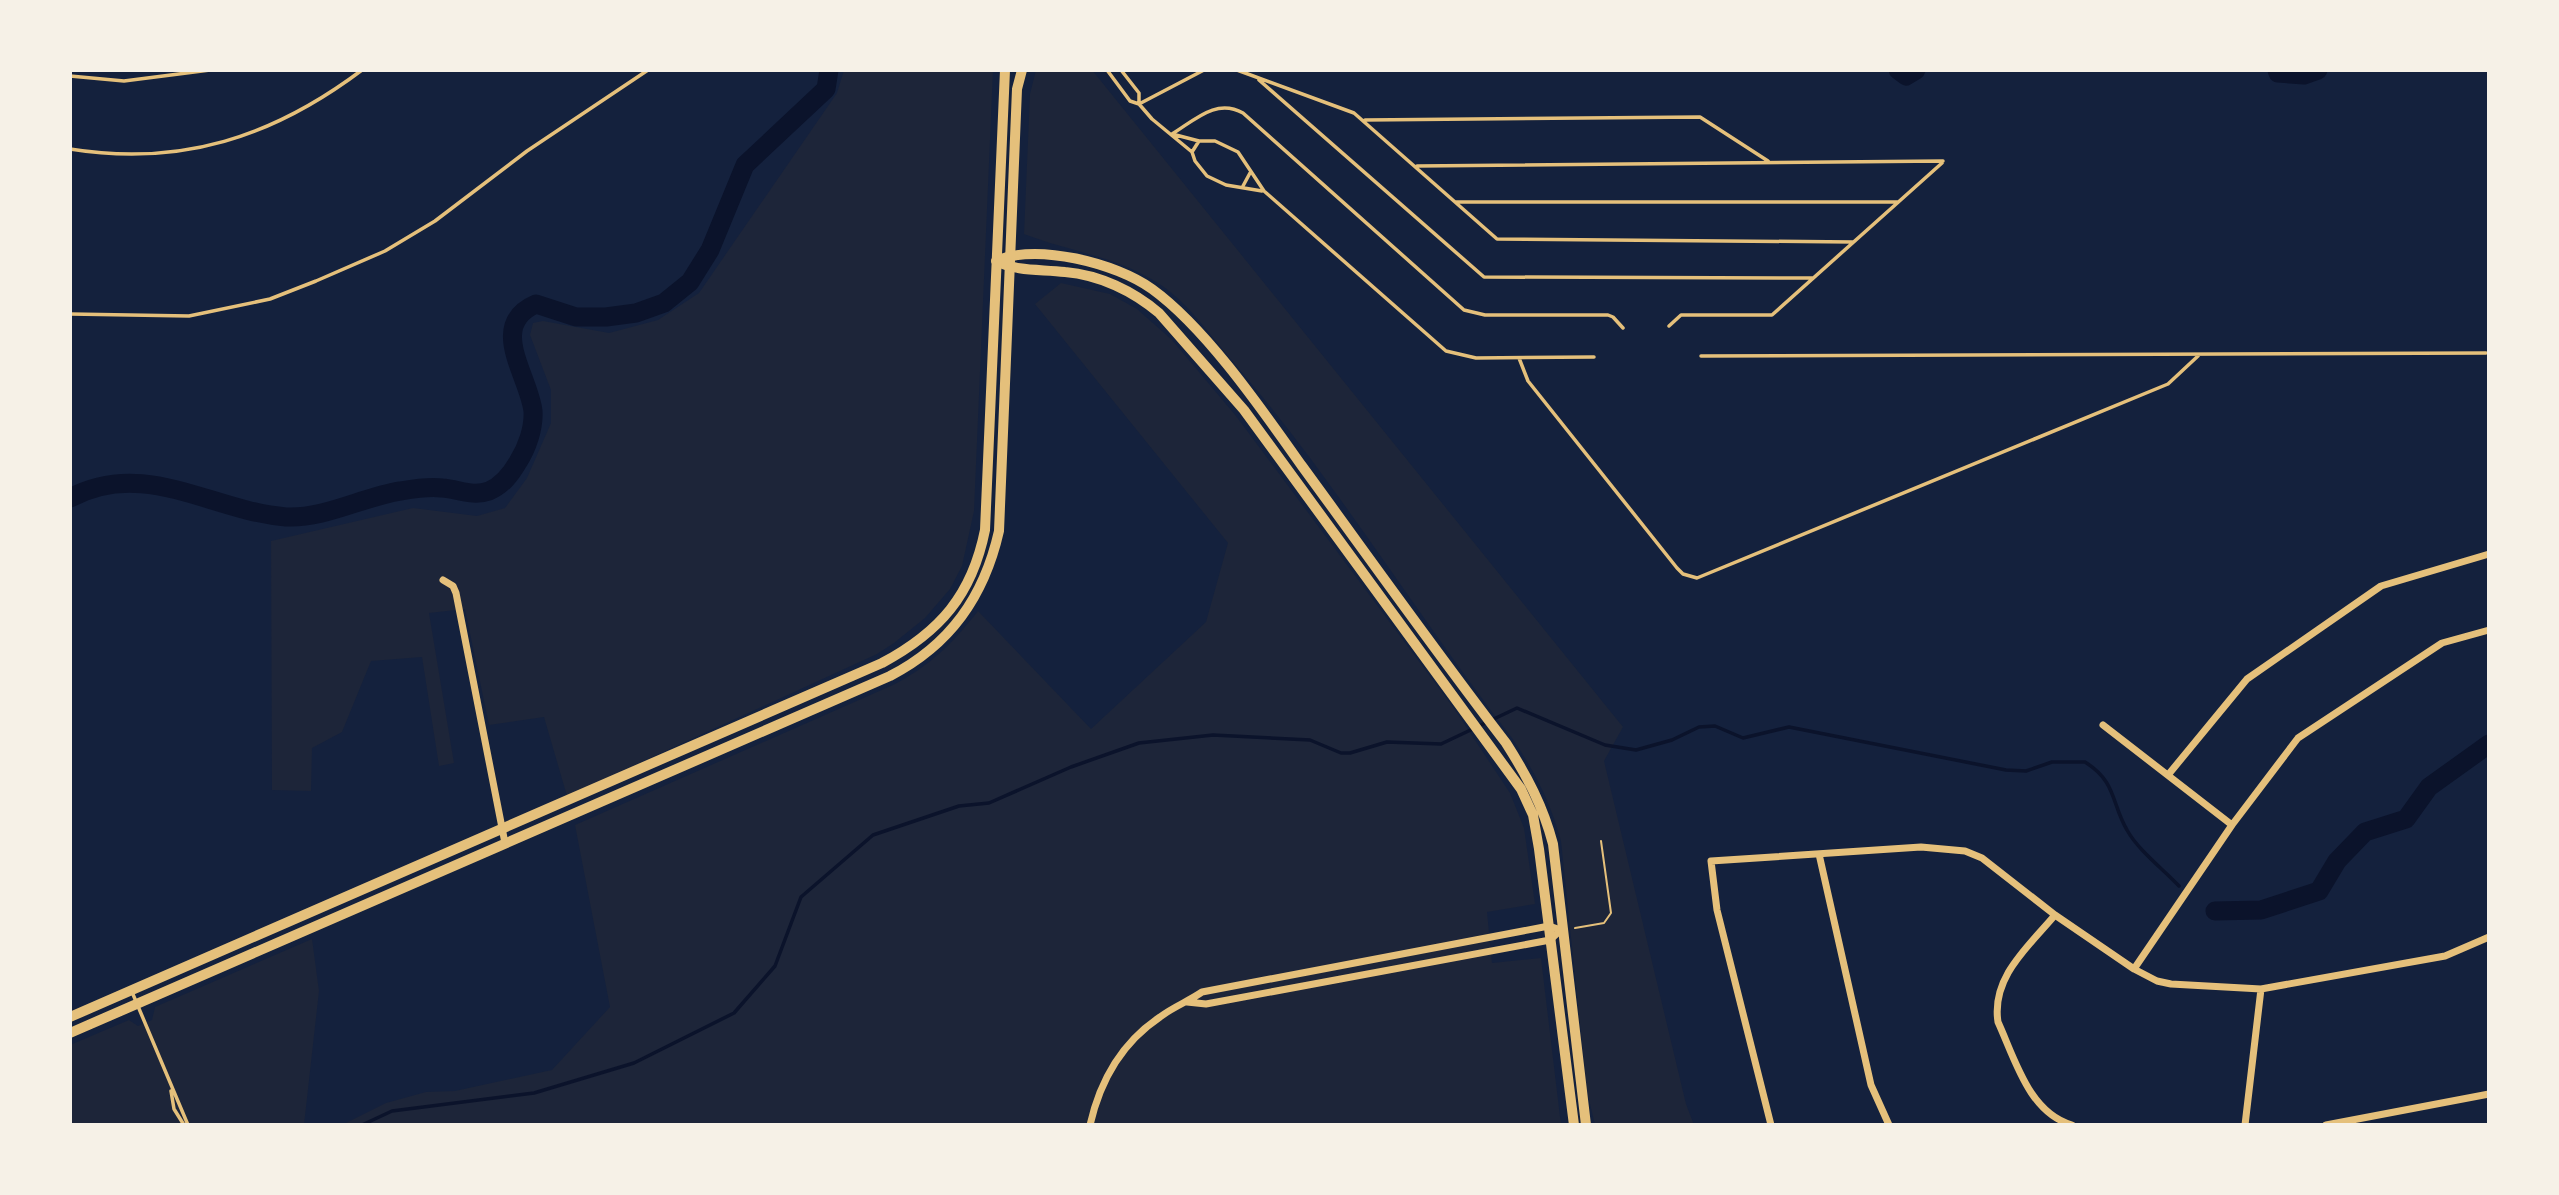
<svg xmlns="http://www.w3.org/2000/svg" width="2559" height="1195" font-family="Ubuntu,sans-serif">
	<style>
		.green { fill: #1d2539 }
		.lines { fill: none; stroke-linecap: round; stroke-linejoin: round }
		.stream { stroke: #0b132b; stroke-width: 3.5 }
		.river { stroke: #0b132b; stroke-width: 19 }
		.path { stroke: #e5c07b; stroke-width: 2 }
		.service { stroke: #e5c07b; stroke-width: 3.5 }
		.minor { stroke: #e5c07b; stroke-width: 7 }
		.secondary { stroke: #e5c07b; stroke-width: 10 }
		.trunk { stroke: #e5c07b; stroke-width: 10 }
	</style>
	<rect width="100%" height="100%" fill="#14213d"/>
	<path class="green" d="M844,70H993L974,511L962,566L950,589L925,618L894,643L877,654L567,796L544,717L489,725L465,609L429,613L454,763L439,766L422,657L371,661L342,732L312,748L311,791L272,790L271,541L413,508L477,516L505,508L527,478L551,423V390L530,335L533,323L543,321L609,333L658,320L699,293L837,93Z
		M1036,70H1092L1623,727L1604,761L1686,1104L1694,1125H1595L1587,1091L1561,841C1550,801 1535,772 1512,738C1417,616 1336,481 1234,363C1210,335 1186,299 1153,280C1113,256 1068,251 1024,234L1030,94Z
		M1061,283L1110,294L1137,309L1172,340L1236,416L1453,707L1510,793L1524,828L1535,904L1487,912L1492,963L1541,958L1561,1125H342L386,1103L426,1092L455,1091L552,1070L610,1007L575,825L893,685C930,666 953,643 978,611L1091,729L1206,622L1228,543L1035,304Z
		M312,939L319,991L304,1125H70V1045L129,1020L138,1026L152,1020L155,1007Z"/>
	<g class="lines">
		<path class="stream" d="M362,1125L392,1111L534,1093L634,1063L734,1013L775,966L801,897L873,835L959,806L989,803L1071,767L1139,743L1213,735L1310,740L1341,753H1350L1387,742L1441,744L1517,708L1605,745L1636,750L1672,740L1699,727L1715,726L1743,738L1789,727L2006,770L2026,771L2052,762H2085C2117,782 2111,803 2127,830C2138,850 2163,869 2179,886"/>
		<path class="river" d="M1898,70L1906,76L1916,70
			M2277,70L2278,73L2304,75L2318,70
			M70,498C145,458 211,511 286,517C324,519 363,497 400,491C412,489 429,486 442,488C459,489 472,497 489,491C503,485 511,474 518,462C527,448 534,428 533,411C529,376 487,325 536,304L576,317H606L636,313L664,303L690,282L710,250L745,165L826,89L829,70
			M2215,911L2261,910L2319,891L2337,861L2365,832L2406,819L2429,787L2489,744"/>
		<path class="path" d="M1575,928L1604,923L1611,913L1601,841"/>
		<path class="service" d="M1107,70L1130,101L1139,104L1152,119L1192,152L1195,161L1207,176L1226,185L1262,191
			M1121,70L1139,93V104
			M1237,70L1354,113L1497,239L1853,242
			M70,76L124,81L210,70
			M1259,80L1484,277L1813,278
			M1139,104L1204,70
			M1365,120L1700,117L1768,161
			M1172,134C1195,120 1216,98 1243,113L1464,310L1485,315H1608L1613,317L1623,328
			M1172,134L1199,141H1215L1238,152L1264,191L1446,351L1476,358L1594,357
			M70,149C181,167 273,137 362,70
			M1192,152L1199,141
			M1417,166L1943,161
			M1243,186L1250,173
			M1456,202H1898
			M70,314L189,316L270,299L316,281L385,251L435,221L527,151L648,70
			M1669,326L1681,315H1772L1942,163
			M1701,356L2486,353
			M1519,358L1528,381L1677,568L1683,574L1697,578L2168,384L2198,356
			M132,992L188,1125
			M171,1091L174,1109L184,1125"/>
		<path class="minor" d="M443,580L453,586L456,593L505,843
			M2103,725L2232,825
			M2168,775L2247,679L2381,586L2489,554
			M1819,854L1871,1085L1889,1125
			M2055,915C2029,946 1991,977 1998,1022C2015,1059 2029,1113 2072,1125
			M2134,969L2232,825L2298,738L2442,643L2489,630
			M1090,1125C1100,1081 1121,1043 1160,1017C1173,1007 1189,1001 1202,992L1549,926L1561,930L1550,940L1206,1004L1187,1002
			M1771,1125L1717,910L1711,861L1921,847L1965,851L1982,858L2055,915L2134,969L2157,981L2171,984L2261,989L2445,956L2489,937
			M2245,1125L2261,989
			M2326,1125L2489,1094"/>
		<path class="secondary" d="M996,261C1037,243 1116,263 1152,289C1206,328 1263,411 1302,466C1370,559 1436,652 1506,743C1527,776 1543,806 1553,844L1586,1125
			M996,261C1018,272 1041,269 1065,272C1100,275 1133,291 1159,313L1244,410L1521,789L1533,815L1539,849L1574,1125"/>
		<path class="trunk" d="M70,1017L882,663C940,632 972,595 985,530L1005,70
			M70,1033L890,676C950,645 984,597 999,531L1017,89L1022,70"/>
	</g>
	<rect width="2559" height="1195" fill="none" stroke="#f6f1e7" stroke-width="144"/>
</svg>
